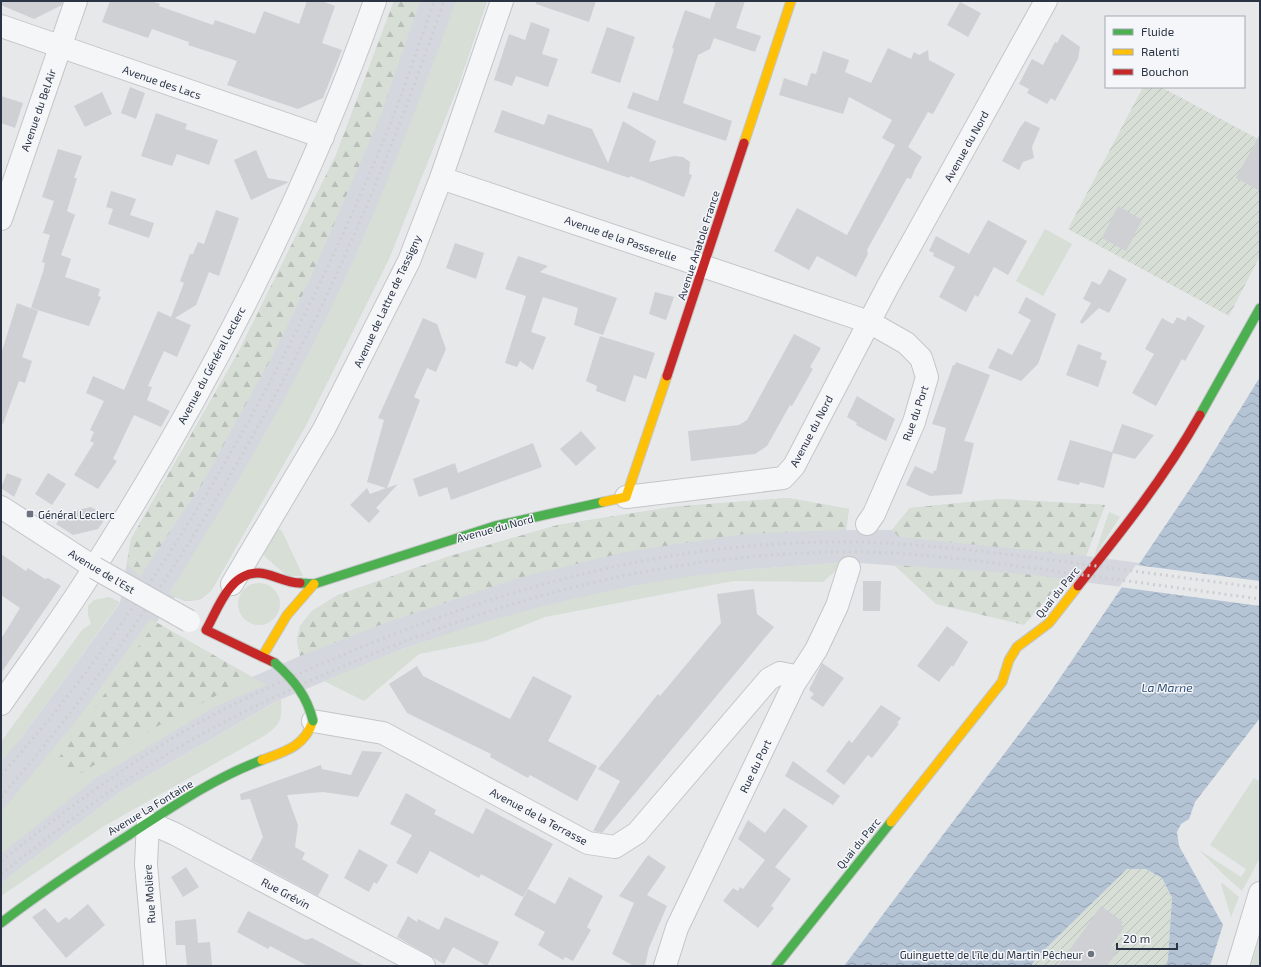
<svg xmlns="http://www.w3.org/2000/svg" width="1261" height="967" font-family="'Exo 2',sans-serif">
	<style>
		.built { fill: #d4d7dd }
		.grass { fill: #d6ded6 }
		.forest { fill: url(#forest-firs) }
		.garden { fill: url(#garden-furrows) }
		.water { fill: url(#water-waves) }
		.pier { fill: #e6e8ea }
		.building { fill: #ced0d3 }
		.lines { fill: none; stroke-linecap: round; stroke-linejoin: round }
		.street-casing { stroke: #c4c6c8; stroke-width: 24 }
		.fast-casing { stroke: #c4c6c8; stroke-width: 11 }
		.slow-casing { stroke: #c4c6c8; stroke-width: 11 }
		.jam-casing { stroke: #c4c6c8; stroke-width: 11 }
		.street { stroke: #f5f6f7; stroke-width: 22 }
		.fast { stroke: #4caf50; stroke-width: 9 }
		.slow { stroke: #ffc107; stroke-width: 9 }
		.jam { stroke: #c62828; stroke-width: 9 }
		.rail { stroke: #cecfd2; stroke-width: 3; stroke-dasharray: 2 4; stroke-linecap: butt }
		.street-bridge-casing { stroke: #c4c6c8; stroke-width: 24; stroke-linecap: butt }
		.fast-bridge-casing { stroke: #c4c6c8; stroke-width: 11; stroke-linecap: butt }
		.street-bridge { stroke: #f5f6f7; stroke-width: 22 }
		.fast-bridge { stroke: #4caf50; stroke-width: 9 }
		.poi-dot { fill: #6c737f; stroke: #f4f6f9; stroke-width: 1.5 }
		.labels { text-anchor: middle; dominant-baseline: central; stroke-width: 3; stroke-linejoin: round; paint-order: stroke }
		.street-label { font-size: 11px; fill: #2b3445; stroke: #f4f6f9 }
		.poi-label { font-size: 11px; fill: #2b3445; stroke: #f4f6f9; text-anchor: start }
		.water-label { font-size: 12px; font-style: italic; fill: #34527a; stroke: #f4f6f9 }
	</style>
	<defs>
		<pattern id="forest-firs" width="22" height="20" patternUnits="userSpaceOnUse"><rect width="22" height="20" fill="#d6ded6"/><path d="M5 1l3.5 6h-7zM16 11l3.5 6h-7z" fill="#b8bfb9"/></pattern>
		<pattern id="garden-furrows" width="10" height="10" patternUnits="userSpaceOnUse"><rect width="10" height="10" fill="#d6ded6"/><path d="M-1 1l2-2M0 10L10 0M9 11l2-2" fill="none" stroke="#b8bfb9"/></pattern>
		<pattern id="water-waves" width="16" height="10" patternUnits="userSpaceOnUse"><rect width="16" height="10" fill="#b4c4d5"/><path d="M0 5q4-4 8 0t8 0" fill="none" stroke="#93a0af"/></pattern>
	</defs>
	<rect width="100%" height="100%" fill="#e6e8ea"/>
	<path class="built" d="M394,1H487L458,86L388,261L306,425L211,591L201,599L192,601H185L175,597L156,623L252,677L300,656L297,640L300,626L312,611L338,595L450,556L558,525L672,507L788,498L849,509L846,530H892L910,508L1000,499L1105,505L1086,556L1140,563L1122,587L1036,576L846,562L742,570L633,586L477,625L405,648L277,701L120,792L1,883V760L22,737L120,603L131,539L238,353L336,155Z"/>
	<path class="grass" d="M456,1H486L458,86L388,261L306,425L211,591C195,604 186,603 169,593C227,501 283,407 331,308C379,208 418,105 456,1Z
		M1045,229L1072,244L1043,296L1016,281Z
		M1109,512L1120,517L1094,557Z
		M276,527L282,531L303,576H287L262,554Z
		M846,562L823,582L733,581L545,617L485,641L419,654L364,701L324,681C351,670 378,658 406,648C479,622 556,601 633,586C703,572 774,567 846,562Z
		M238 604a21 21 0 1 1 42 0a21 21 0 1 1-42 0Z
		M109,597L120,602L22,737L1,762V742L82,630L91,624L88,615V606L94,600Z
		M150,619L156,622L59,759L73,778L156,727L252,677L267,685L216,706L95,779L1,854V812L79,717Z
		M281,699C282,720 281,724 264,736L104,826L1,896V883L120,792Z
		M1254,778L1260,782V858L1242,891L1224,875L1199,850L1241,877L1246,869L1210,845Z
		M1222,883L1239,897L1231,917L1221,884Z
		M1260,936V966H1251Z"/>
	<path class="forest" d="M394,1H420L381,115L312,275L274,353L202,484L140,577L127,564L131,539L238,353L336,155Z
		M788,498L849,509L845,530L743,534L626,552L522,577L385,623L300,656L297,640L300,626L312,611L338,595L450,556L558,525L672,507Z
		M1000,499L1105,505L1086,556L899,537L892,530L910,508Z
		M894,565L1036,575L1064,579L1024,625L936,604Z
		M156,622L252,677L156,727L73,778L58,759Z"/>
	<path class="garden" d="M1143,87H1161L1260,140V256L1229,316L1068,229Z
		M1127,869H1146L1162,878L1172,899L1168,959L1166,966H1031L1038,956Z"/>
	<path class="water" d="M1260,377V718L1195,802L1189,819L1181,824L1177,832L1179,846L1223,925L1210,966H1166L1168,959L1172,898L1162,878L1146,869H1127L1038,956L1031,966H844L1047,697L1122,587L1140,563L1200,474Z"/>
	<path class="pier" d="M1136,565L1260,581V606L1119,587Z"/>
	<path class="building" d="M1,1H63L62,5L34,19L1,5Z
		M110,1H151L160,4L159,6L213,25L215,20L255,34L264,11L299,24L307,1H322L335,6L322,43L342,50L323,98L298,109L227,85L237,61L188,45L189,42L152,29L148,38L102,22Z
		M536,1H596L589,22L536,4Z
		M716,1H745L736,28L761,36L755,52L714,38L710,49L698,55L683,103L732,121L726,141L627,108L633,92L658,101L674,49L672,48L685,10L710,19Z
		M960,2L981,13L968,37L947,25Z
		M531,22L550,29L542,54L558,59L548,87L516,76L512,86L494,80L509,34L525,40Z
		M607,27L635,37L620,83L591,73Z
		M1062,34L1080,47L1078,59L1055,101L1051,98L1047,104L1027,93L1029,89L1019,84L1032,59L1043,65L1055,42L1057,43Z
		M888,48L911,59L914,52L919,55L928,50L929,60L955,74L933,114L928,112L908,147L922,157L915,169L911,179L907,178L867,250L868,254L856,277L817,256L809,270L774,251L797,208L847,235L895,145L882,138L892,120L849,97L843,114L779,95L784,78L807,86L811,73L816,74L823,51L849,60L845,72L871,83Z
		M130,87L145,93L136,119L121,113Z
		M102,92L112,114L85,127L74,106Z
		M1,96L23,103L15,128L1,123Z
		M502,110L544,125L548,114L592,129L608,163L623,121L656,141L649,162L674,156L683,157L690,162L689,174L692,175L684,197L630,176L629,178L494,132Z
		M156,113L187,124L185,129L218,140L209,165L177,154L172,166L141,156Z
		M1025,121L1040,128L1032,147L1034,158L1023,162L1019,170L1002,161L1019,129Z
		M1260,134V191L1236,178Z
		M58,149L82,156L74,178H77L67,211L75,215L61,255L71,259L65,277L100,289L98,296L101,297L89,326L31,308L43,272L45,263L42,262L50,235L43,233L54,201L42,197Z
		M256,150L268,178L289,182L251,200L234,160Z
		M111,191L136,199L130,215L154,223L149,238L108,224L113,209L106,207Z
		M1118,206L1142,220L1126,251L1102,238Z
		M216,210L239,218L219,276L209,272L196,305L175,318L191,325L177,357L164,351L148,386L152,387L147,400L170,411L161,427L134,415L113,459L117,461L98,489L74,475L94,443L90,441L94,432L90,430L104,401L86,393L93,376L124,390L158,311L171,317L184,283L180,281L190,254H193L198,242L204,244Z
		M988,220L1027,241L1008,275L994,267L978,297L975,295L966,312L939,297L955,267L933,256L934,253L929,251L936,236L969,254Z
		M455,243L484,253L476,279L446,268Z
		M518,256L548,266L540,272L617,298L603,335L574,325L578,308L543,297L531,332L546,337L533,370L520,361L517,367L505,363L526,296L505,289Z
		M1109,269L1127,279L1109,313L1099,308L1082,324L1080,322L1091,303L1083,299L1092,281L1100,285Z
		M655,292L674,297L666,320L649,314Z
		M1026,297L1056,314L1038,364L1021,381L988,368L998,348L1012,355L1031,320L1018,313Z
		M17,303L38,311L22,357L32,361L25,383L19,381L3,424L1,423V354Z
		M1188,316L1205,326L1185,361L1182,359L1156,406L1132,393L1154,354L1145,349L1162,318L1173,324L1177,317L1185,321Z
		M423,318L437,324L446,349L436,372L427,368L414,397L420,400L387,488L398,484L376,508L380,511L369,523L350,505L367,488L370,494L386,488L367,482L384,420L378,418Z
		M794,334L821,348L810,367L813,369L792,406L790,405L767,446L755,454L691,461L688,431L739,425L747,420Z
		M600,336L655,353L646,379L634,375L625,402L596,391L597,386L586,381Z
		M1078,344L1102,353L1100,359L1107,361L1098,387L1066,375Z
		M956,362L990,375L964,441L974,443L962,494L930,496L906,485L915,466L933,474L934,470L936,471L946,428L932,424L953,365H955Z
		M857,396L895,419L886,441L856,425L857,423L847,417Z
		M1122,424L1154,435L1135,459L1113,453L1104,488L1080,482L1079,485L1057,480L1070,440L1112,452Z
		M581,431L596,448L576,466L560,449Z
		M533,443L542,467L451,500L447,487L419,497L413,479L455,463L458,473Z
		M7,473L22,479L14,497L1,488Z
		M48,473L66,484L52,505L35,494Z
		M91,507L107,516L98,529L73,535L56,524L64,513Z
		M1,554L26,571L28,568L45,579L48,578L61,586L1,673V639L20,608L1,595Z
		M863,581H881L880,611H863Z
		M754,589L757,614L774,627L602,833L593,831L620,781L598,769L658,694L660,696L721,623L717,594Z
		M947,626L968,642L953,667L952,665L939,682L917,666Z
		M822,663L844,678L823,707L810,698L814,694L809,690Z
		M417,666L423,676L510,719L533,676L572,696L548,741L597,766L577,801L530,775L528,778L490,757L491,754L407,713L389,684Z
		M881,705L901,718L897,723L899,724L872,758L868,755L844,785L826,771L849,740L852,743Z
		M362,751L382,752L358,797L323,792L287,795L298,825L295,847L305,853L302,859L329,875L318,896L251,860L263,837L250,799L241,800L240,794L321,765L322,769L351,775Z
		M793,761L840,796L833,805L785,776Z
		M406,793L436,810L434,814L473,834L486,808L553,844L523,897L481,874L479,878L430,851L417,874L396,863L412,835L390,824Z
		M784,808L808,826L775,867L791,879L771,906L774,908L758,928L723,901L733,888L738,891L740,887L743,889L765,860L738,839L748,820L765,833Z
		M359,849L388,865L377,884L374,882L369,892L344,878Z
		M648,855L666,867L647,895L667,906L649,948L645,966H634L612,954L634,903L619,896Z
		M186,867L199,887L183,897L171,877Z
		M569,877L603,896L587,927L591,930L573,961L565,957L563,960L538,945L545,932L514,915L528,889L555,904Z
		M88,904L105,925L66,958L32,917L45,908L58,923L66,917L69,920Z
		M1101,906L1123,922L1121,925L1124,928L1111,946L1118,951L1107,966H1058Z
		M248,911L306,940L312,938L365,966H308L270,946L268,949L237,932Z
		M408,916L417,922L418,919L439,930L445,917L499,942L487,966L453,947L444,964L397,937Z
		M196,919L198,943L210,942L212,966H187L185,945H176L175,921Z"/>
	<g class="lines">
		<defs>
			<path id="street" d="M1,26L323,137
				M441,178L869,322L906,343L921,358L927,377L914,422L874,514L867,524
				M1,219L76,1
				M626,497L783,478L794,466L888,286L1046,1
				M1,507L95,568
				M232,584L324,429L409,261L441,178L502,1
				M1,704C32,659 65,615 94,568C207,390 305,200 375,1
				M313,721L383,733L588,843L615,847L637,833L769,679L780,673L790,675L794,684
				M155,966L146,864L148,822L175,834L424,966
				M665,966L677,928L794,684L816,650L837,606L849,568
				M1238,966L1260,893"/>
			<path id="fast" d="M1200,415L1260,308
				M300,583L314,584L495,526L603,502
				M1,923C42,891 85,863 129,835C172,807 214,778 262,760
				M776,966L891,822"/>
			<path id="slow" d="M744,143L791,1
				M603,502L626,497L667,376
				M262,657L287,615L314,584
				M262,760C286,751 304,747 313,721
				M891,822L1002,682L1009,660L1017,647L1049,623L1078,586"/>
			<path id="jam" d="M667,376L744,143
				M1078,586C1122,531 1165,477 1200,415
				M275,663L206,630C218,609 229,573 258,573C271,573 285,583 300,583"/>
		</defs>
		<use href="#street" class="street-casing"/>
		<use href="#fast" class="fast-casing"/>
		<use href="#slow" class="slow-casing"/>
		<use href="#jam" class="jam-casing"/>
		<use href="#street" class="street"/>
		<use href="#fast" class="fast"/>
		<use href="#slow" class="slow"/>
		<use href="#jam" class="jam"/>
		<path class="rail" d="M1,775C54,717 100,655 144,591C242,447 321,292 387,132C404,89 419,45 434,1
			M1,797C109,673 200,535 278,390C298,352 319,314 336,275C377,186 412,94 444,1
			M1,861C63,812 125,765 193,726C248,695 306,670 364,646C524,581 685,539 860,542C929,544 998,553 1067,562C1131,571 1196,579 1260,588
			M1,874C45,840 89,804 136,774C207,727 284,691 363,658C523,592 679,552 853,552C915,552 978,561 1040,569C1113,579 1187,589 1260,599"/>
		<defs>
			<path id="street-bridge" d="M95,568L189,621"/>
			<path id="fast-bridge" d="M275,663C294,680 307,696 313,721"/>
		</defs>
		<use href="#street-bridge" class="street-bridge-casing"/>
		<use href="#fast-bridge" class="fast-bridge-casing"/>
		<use href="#street-bridge" class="street-bridge"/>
		<use href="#fast-bridge" class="fast-bridge"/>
	</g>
	<g class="poi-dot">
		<rect x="26" y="510" width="8" height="8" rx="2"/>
		<circle cx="1091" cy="954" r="4"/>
	</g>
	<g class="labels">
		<g class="street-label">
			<text transform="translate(162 82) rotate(19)">Avenue des Lacs</text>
			<text transform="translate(38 110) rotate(-71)">Avenue du Bel Air</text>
			<text transform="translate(966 146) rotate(-61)">Avenue du Nord</text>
			<text transform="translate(621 238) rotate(19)">Avenue de la Passerelle</text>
			<text transform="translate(698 245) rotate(-72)">Avenue Anatole France</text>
			<text transform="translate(387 301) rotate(-65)">Avenue de Lattre de Tassigny</text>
			<text transform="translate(211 365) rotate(-62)">Avenue du Général Leclerc</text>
			<text transform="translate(915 413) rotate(-71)">Rue du Port</text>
			<text transform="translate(811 431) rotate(-62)">Avenue du Nord</text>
			<text transform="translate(495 528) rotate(-15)">Avenue du Nord</text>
			<text transform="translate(102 571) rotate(31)">Avenue de l'Est</text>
			<text transform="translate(1057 592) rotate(-51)">Quai du Parc</text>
			<text transform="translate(755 766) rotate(-64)">Rue du Port</text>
			<text transform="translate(150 807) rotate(-31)">Avenue La Fontaine</text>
			<text transform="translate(539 816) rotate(28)">Avenue de la Terrasse</text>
			<text transform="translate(858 843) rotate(-51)">Quai du Parc</text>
			<text transform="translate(286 893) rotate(28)">Rue Grévin</text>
			<text transform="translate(149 894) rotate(-94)">Rue Molière</text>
		</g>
		<g class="poi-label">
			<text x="38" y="514">Général Leclerc</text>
			<text x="1083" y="954" text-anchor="end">Guinguette de l'île du Martin Pêcheur</text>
		</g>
		<g class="water-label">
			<text x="1167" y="687">La Marne</text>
		</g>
	</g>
	<rect width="1261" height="967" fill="none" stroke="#2b3445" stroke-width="4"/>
	<rect x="1105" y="16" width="140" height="72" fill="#f4f6f9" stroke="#a4a8b1"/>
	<rect x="1113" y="29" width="20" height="6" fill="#4caf50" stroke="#a4a8b1"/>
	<text x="1141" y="36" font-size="12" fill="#2b3445">Fluide</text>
	<rect x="1113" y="49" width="20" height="6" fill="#ffc107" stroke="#a4a8b1"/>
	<text x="1141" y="56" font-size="12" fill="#2b3445">Ralenti</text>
	<rect x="1113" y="69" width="20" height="6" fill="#c62828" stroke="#a4a8b1"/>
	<text x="1141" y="76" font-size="12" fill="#2b3445">Bouchon</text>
	<path d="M1117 943v6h60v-6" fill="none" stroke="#2b3445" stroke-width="2"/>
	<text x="1123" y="943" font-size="12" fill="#2b3445" stroke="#f4f6f9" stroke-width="3" paint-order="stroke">20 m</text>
</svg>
